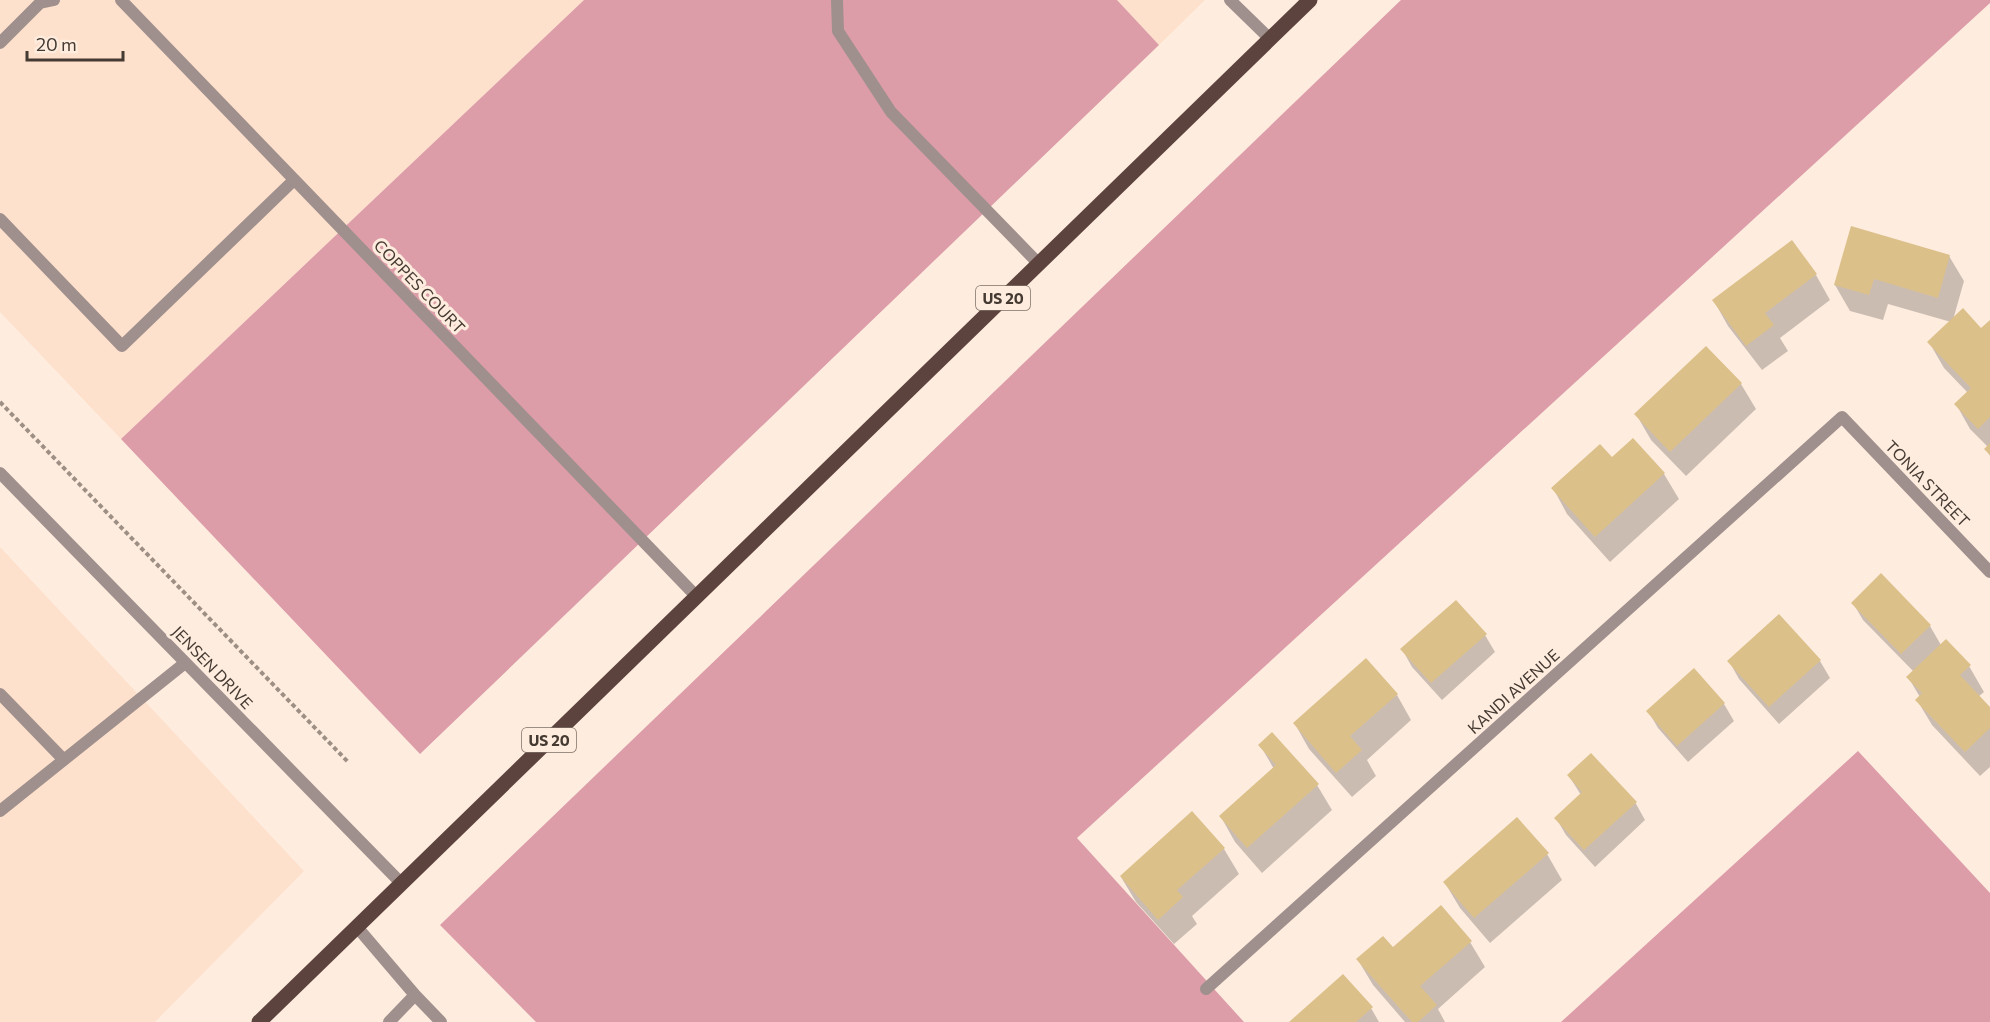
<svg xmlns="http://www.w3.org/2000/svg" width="1990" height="1022" font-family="Commissioner,sans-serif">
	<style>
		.built { fill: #fee1cc }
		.forest { fill: #dc9da9 }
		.shadow { fill: #0003 }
		.building { fill: #dcc08a }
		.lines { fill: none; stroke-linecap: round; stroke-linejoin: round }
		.path { stroke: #9e8f84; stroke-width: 4; stroke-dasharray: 4.5 3; stroke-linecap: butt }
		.lane { stroke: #a0908d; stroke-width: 12 }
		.street { stroke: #a0908d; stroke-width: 12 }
		.primary { stroke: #5d433e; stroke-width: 15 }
		.labels { text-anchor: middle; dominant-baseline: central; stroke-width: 6; stroke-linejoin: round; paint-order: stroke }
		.shield { fill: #feecdf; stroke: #7c6f65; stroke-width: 1.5 }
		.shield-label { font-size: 15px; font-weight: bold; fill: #453a31 }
		.street-label { font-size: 16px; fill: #453a31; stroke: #feecdf }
	</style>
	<rect width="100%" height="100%" fill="#feecdf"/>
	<path class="built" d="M0,0H584L121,439L0,312Z
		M1117,0H1205L1159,45Z
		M0,547L304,871L155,1022H0Z"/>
	<path class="forest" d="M584,0H1117L1159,45L420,754L121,439Z
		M1401,0H1990V3L1077,838L1244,1022H536L440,925Z
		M1858,751L1990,893V1022H1561Z"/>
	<path class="shadow" d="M1949,256L1964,281L1953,320L1981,330L1990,322V456L1986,449L1988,447L1970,429L1956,404L1968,393L1944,368L1929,342L1951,322L1888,304L1883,320L1850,311L1835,285Z
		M1816,275L1830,300L1780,338L1788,351L1762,370L1728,326L1714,301Z
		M1706,348L1741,384L1756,409L1686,476L1651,440L1636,414Z
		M1633,440L1664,474L1679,499L1610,562L1567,514L1553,488L1611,459Z
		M1853,603L1930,626L1941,645L1969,666L1984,692L1978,697L1990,709V767L1980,776L1932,725L1917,700L1920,697L1908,677L1914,672L1863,620Z
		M1485,635L1495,652L1442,700L1412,667L1402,649Z
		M1729,661H1820L1830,678L1779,724L1739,679Z
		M1397,695L1411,720L1367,760L1376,776L1352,797L1309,749L1295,724Z
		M1724,704L1734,721L1688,762L1658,728L1648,711Z
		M1260,745L1317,785L1332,810L1262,873L1235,842L1221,817L1274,769Z
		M1569,776L1635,802L1645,820L1595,867L1566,835L1556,818L1581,795Z
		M1224,849L1239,874L1192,916L1197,924L1174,944L1136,902L1121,877Z
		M1547,854L1562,880L1490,943L1460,908L1445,883Z
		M1470,942L1485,967L1438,1009L1445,1022H1405L1373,985L1358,960L1393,949Z
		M1371,1008L1379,1022H1291Z"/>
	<path class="building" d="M1851,226L1950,255L1938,298L1874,279L1869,295L1834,285Z
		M1792,240L1817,274L1765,313L1774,325L1746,346L1712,300Z
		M1963,308L1981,328L1990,320V417L1978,429L1954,404L1971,388L1927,342Z
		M1706,346L1742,383L1670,452L1634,414Z
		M1633,438L1665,473L1595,537L1551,488L1600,444L1612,457Z
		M1990,443V455L1984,449Z
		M1881,573L1931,625L1901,654L1851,603Z
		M1456,600L1487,634L1431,683L1400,649Z
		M1779,614L1821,660L1769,707L1727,661Z
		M1946,639L1971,665L1960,675L1990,707V728L1965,752L1915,700L1922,693L1906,677Z
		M1366,658L1398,694L1350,736L1362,750L1336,773L1293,723Z
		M1694,668L1725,703L1677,746L1646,711Z
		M1272,732L1319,784L1247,848L1219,816L1276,765L1258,745Z
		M1591,753L1637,802L1584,850L1554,818L1582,792L1567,775Z
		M1192,811L1225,848L1177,890L1183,897L1158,920L1120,876Z
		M1517,817L1549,853L1474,918L1443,882Z
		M1441,905L1472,941L1420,986L1437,1005L1418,1022H1412L1356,959L1383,936L1393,947Z
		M1343,974L1373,1007L1356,1022H1289Z"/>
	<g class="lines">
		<path class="path" d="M0,402L349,763"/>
		<path class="lane" d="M837,0L838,31L891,112L1038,263
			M1230,0L1270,39
			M0,43L40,3L54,0
			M0,219L122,346L294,180
			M0,694L64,760
			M0,811L185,663
			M357,927L415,995L389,1022
			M415,995L441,1022"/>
		<path class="street" d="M121,0L696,596
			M0,473L402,884
			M1206,989L1842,417L1990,572"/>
		<path class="primary" d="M259,1022L1310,0"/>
	</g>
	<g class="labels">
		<g class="shield">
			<rect x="976" y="286" width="54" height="24" rx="4.5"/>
			<rect x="522" y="728" width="54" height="24" rx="4.5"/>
		</g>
		<g class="shield-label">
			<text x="1003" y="298">US 20</text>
			<text x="549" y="740">US 20</text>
		</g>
		<g class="street-label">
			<text transform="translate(420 286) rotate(46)">COPPES COURT</text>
			<text transform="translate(1928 483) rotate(46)">TONIA STREET</text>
			<text transform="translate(213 667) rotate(46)">JENSEN DRIVE</text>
			<text transform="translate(1513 691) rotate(-42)">KANDI AVENUE</text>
		</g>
	</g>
	<path d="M27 51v9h96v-9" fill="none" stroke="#453a31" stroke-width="3"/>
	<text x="36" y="51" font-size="18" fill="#453a31" stroke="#feecdf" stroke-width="4.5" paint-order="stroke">20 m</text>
</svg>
